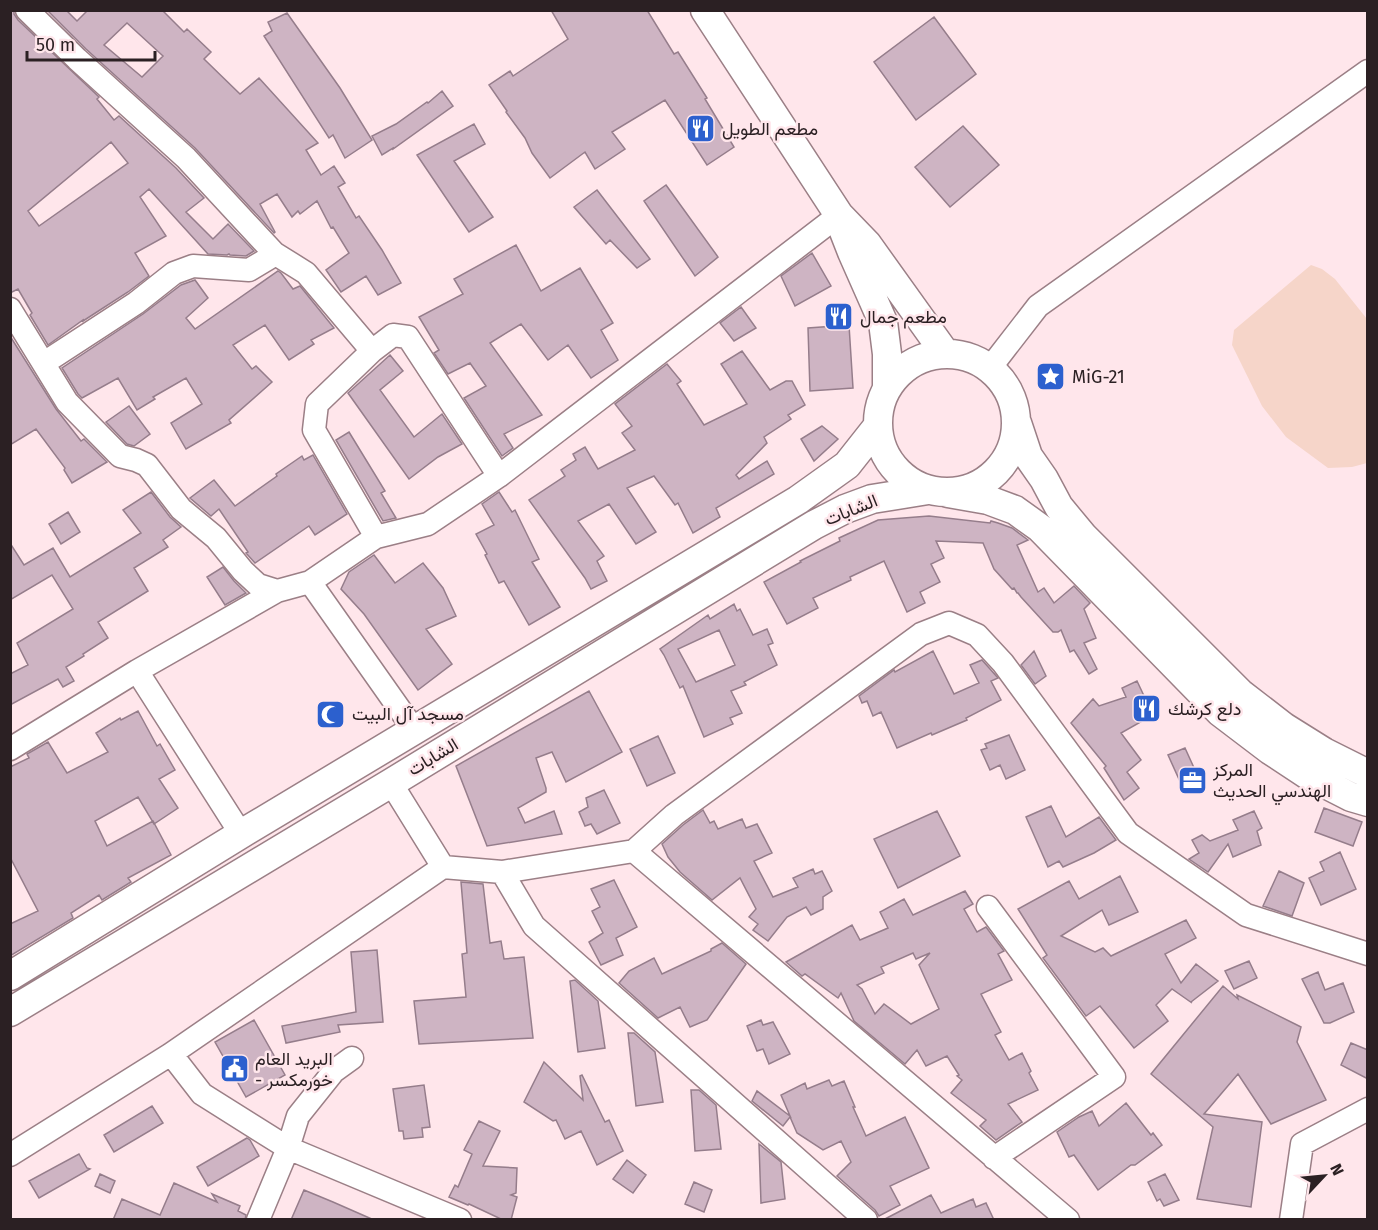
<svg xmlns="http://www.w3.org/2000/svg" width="1378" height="1230" font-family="'Fira Sans',Vazirmatn,sans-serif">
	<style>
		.green { fill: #f6d5c9 }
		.building { fill: #ceb4c3; stroke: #957d8b; stroke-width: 1.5; fill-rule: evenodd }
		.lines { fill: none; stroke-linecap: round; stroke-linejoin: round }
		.minor-casing { stroke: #9b7f86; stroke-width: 25 }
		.major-casing { stroke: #9b7f86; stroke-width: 31 }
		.minor { stroke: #fff; stroke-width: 22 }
		.major { stroke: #fff; stroke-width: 28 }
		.labels { text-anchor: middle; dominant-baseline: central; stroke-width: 5; stroke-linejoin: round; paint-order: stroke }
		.poi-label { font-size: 18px; fill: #2b2023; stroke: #ffe6eb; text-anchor: start }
		.street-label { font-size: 18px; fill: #2b2023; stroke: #ffe6eb }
	</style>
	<rect width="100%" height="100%" fill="#ffe6eb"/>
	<path class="green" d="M1311,265L1322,269L1335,279L1367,319V463L1352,467L1328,468L1286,437L1262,406L1232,345L1234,330Z"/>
	<path class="building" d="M10,10H14V14L18,20L99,97L97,99L114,120L119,116L176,168L204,198L186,212L213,239L228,224L254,251L246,256L230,255L229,254L227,255L208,254L149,189L140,197L166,236L135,253L149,276L128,292L83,321V320L48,345L30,315L32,313L18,289L10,293ZM111,142L128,163L39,226L28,211Z
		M47,10H66L77,21L88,10H162L184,32L187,29L211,52L204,59L240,94L259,78L318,143L306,150L321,175L334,166L345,183L338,187L356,218L359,216L382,250L401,283L378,295L366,276L341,292L326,270L349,253L333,227L331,228L317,201L300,214L298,211L292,217L277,194L260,204L275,232L274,233L195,148L86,49ZM127,23L163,56L142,77L104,45Z
		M551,10H647L674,54L678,52L707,98L705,99L734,147L707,165L665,100L612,132L625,149L595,169L585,152L550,178L532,153L525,138L506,112L507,111L489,85L510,71L513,76L568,39Z
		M287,13L340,88L372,140L345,158L333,135L329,138L264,36L272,31L268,22Z
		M934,17L976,74L916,120L874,62Z
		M442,91L453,106L393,149V148L382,155L372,136L396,124L427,102L428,103Z
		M474,124L485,144L454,161L493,217L469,232L417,155Z
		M963,126L999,165L950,207L915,167Z
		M666,185L718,257L695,276L644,201Z
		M597,190L650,259L637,268L610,240L606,244L574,207Z
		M516,245L541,291L580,268L613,323L601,330L618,360L591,378L568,345L548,360L521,324L490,343L542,415L504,434L513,448L502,456L464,398L486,386L470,363L448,374L434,353L439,350L419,317L463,294L454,279Z
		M812,253L831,286L795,306L781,276Z
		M278,271L281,273L293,289L300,286L334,328L311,340L314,344L289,360L265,325L233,345L252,369L256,366L272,382L229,420L231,423L186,449L171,423L202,404L186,378L153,397L155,399L137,410L118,378L82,398L78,394L62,368L143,314L181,285L195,280L208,298L186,318L195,329Z
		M741,307L756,328L734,341L720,323Z
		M849,325L853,388L810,391L808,328Z
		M10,336L56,409L81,441L84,439L107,462L72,483L64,470L65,468L36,429L10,445Z
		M742,351L770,390L786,381H792L805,405L788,415L791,419L764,437L767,443L736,475L739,479L767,461L774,474L716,508L720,517L693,533L678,503L675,505L654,476L627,488L656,532L636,544L609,504L578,521L604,556L597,561L607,581L591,589L585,578L529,500L565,476L561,470L576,460L573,454L585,447L598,469L635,450L622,433L632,426L615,404L667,364L681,381L677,384L704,425L747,404L721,364Z
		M390,355L403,371L380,390L414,437L442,414L462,444L438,457L409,479L348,393Z
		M129,406L150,434L134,446L127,444L106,422Z
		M822,426L838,439L814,461L801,439Z
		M349,432L385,491L381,493L396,518L383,521L336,440Z
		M313,455L347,514L315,535L309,526L255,563L246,553L248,552L219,509L211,516L190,498L214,480L235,506L277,476L276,474L302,456L304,460Z
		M151,492L170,517L181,527L163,540L168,547L134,568L148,591L98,622L108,638L83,654L84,656L66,667L74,681L63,687L58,679L10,705V674L28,665L17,643L73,609L52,575L10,600V543L24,565L53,548L70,577L141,533L123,510Z
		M499,492L512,512L515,510L539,559L532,562L560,607L529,625L504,581L499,583L485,555L487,554L476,534L494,525L482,504Z
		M68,512L80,532L61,544L49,524Z
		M929,516L990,523L991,521L998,523L1012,528L1028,540L1017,545L1038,592L1044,588L1054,603L1074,586L1090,603L1084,609L1096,638L1084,643L1097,669L1089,674L1074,650L1070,652L1061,630L1058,632H1053L1021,597L1018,593H1017L1014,588L1012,589L994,569L983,543L936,541L944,558L931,564L940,582L920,592L925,603L907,612L884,561L850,577L851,580L813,598L818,608L787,624L764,582L801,562L800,561L840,541L839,538L878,520Z
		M374,555L395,583L423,563L443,588L456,616L426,629L452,664L418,690L364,614L341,589L349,572Z
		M223,567L234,581L246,593L225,605L207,577Z
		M734,604L737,611L740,609L753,635L767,629L773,643L768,645L777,665L744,682L746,685L731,691L742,713L730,718L733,724L704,737L683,686L680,688L664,655L660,649L708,615L710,619ZM719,630L735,665L696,682L678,649Z
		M933,651L954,694L979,683L970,665L982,660L998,678L991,681L1001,700L966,718L967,720L932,735L931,733L897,748L881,712L873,716L867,701L862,703L859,696L894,670L895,672Z
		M1034,651L1046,676L1035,684L1021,665Z
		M1137,681L1153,715L1121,733L1141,760L1127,772L1139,788L1124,800L1104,768L1106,766L1071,723L1093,699L1099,706L1126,697L1122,688Z
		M589,691L622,752L566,782L552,752L536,758L546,788V792L518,808L525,823L554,811L562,834L487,846L456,766Z
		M138,711L157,746L160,744L175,770L159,779L178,808L154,824L138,797L95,821L107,846L153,821L171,855L128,878L131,882L102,900L99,895L71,913L73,918L10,956V924L38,911L10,857V767L29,758L27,754L48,742L67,773L108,752L96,733L120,718L121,720Z
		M1009,735L1025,770L1006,779L1000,765L990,770L981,750L987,748L985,744Z
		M658,736L675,773L647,786L630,749Z
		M1185,748L1200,781L1183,788L1168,755Z
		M604,790L620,823L597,834L591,824L585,826L579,812L588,807L586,798Z
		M1051,806L1066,837L1099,817L1116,840L1094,853L1063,867L1059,861L1048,867L1026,817Z
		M1324,808L1362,822L1353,846L1315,832Z
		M703,810L710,823L714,821L718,829L742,819L746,828L757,824L772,853L754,861L773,897L798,887L793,878L813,869L815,874L822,871L832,891L823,897V909L811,915L806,907L787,917L768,941L753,930L758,924L749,917L756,909L740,878L712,900L680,872L668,857L662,844L683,825Z
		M937,811L960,856L898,888L874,839Z
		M1254,811L1262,828L1257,831L1261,845L1233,857L1228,844L1208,872L1189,859L1199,853L1192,840L1202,835L1210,841L1238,830L1233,820Z
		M1340,852L1356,889L1321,905L1309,878L1324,871L1320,862Z
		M1279,871L1304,883L1292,916L1263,906Z
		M1120,876L1138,912L1109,925L1102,910L1061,936L1095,952L1103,948L1111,956L1186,920L1196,938L1165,954L1181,983L1196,964L1218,981L1191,1002L1192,1003L1172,989L1156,1005L1168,1021L1134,1048L1100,1006L1086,1016L1043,958L1047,955L1018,909L1069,881L1079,899Z
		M614,880L637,927L616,938L623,955L601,965L589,942L603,933L592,911L600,907L591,889Z
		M461,882L483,884L490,943L501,941L504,959L524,957L533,1038L419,1044L414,1001L466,997L462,954L467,953Z
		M965,891L973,904L964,909L977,932L986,927L1004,951L998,954L1012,980L981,994L1001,1032L995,1035L1009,1060L1022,1053L1031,1071L1029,1073L1038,1090L1008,1104L1022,1122L996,1140L980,1126L986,1120L951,1093L962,1080L957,1076L959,1075L947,1056L926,1066L917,1050L905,1064L854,1021L841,993L838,998L805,974L802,976L786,962L852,925L860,940L888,928L880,912L904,899L913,915ZM913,953L916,959L930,953L919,965L939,1009L911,1024L884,1004L875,1014L862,989L857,985L884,973L881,967Z
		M722,943L746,964L707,1020L690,1027L680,1007L658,1018L619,983L629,971L654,958L662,974L711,951V949Z
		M377,950L383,1022L338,1025L340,1032L286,1043L282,1026L356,1012L351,952Z
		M1249,961L1257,978L1234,989L1225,971Z
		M1318,972L1325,990L1343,983L1354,1012L1330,1023H1324L1302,979Z
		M575,980L598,1001L605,1048L578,1052L570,981Z
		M1223,986L1238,999L1237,995L1301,1027L1297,1042L1326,1100L1271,1124L1238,1074L1204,1114L1262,1122L1251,1207L1197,1199L1213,1127L1151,1074Z
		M254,1020L285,1075L246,1097L215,1042Z
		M761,1020L763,1025L773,1022L790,1054L769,1064L763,1049L757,1051L747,1026Z
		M628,1033H634L655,1052L663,1102L636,1106Z
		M1351,1043L1368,1050V1079L1341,1065Z
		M544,1062L583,1100L580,1076L582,1075L605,1122L609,1120L623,1151L597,1165L581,1131L565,1139L556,1120L553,1121L524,1102Z
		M829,1080L832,1086L844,1081L855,1107H853L866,1136L905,1117L929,1168L890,1186L900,1205L879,1216L875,1210L837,1176L851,1162L841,1141L823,1150L797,1133L790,1117L783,1126L752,1101L757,1091L790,1116L781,1095L805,1083L807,1089Z
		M424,1085L430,1127L422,1128L423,1137L404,1139L403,1131H399L393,1089Z
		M691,1090H699L716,1105L721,1149L695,1151Z
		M1126,1103L1151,1135L1153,1133L1162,1145L1135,1165H1131L1098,1190L1074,1155L1069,1157L1057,1132L1079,1117L1092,1111L1099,1126Z
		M152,1106L163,1123L114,1152L104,1135Z
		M479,1121L500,1131L483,1166L517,1168L516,1193L511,1195L517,1197L511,1220H503L469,1204L468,1205L449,1197L455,1185L458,1187L472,1154L464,1150Z
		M247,1138L250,1140L259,1156L208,1186L197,1167Z
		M759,1144L781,1162L785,1199L761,1203Z
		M79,1154L87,1168L90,1169L39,1198L29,1181Z
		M627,1160L646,1175L633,1193L613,1179Z
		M100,1174L115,1181L110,1193L95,1186Z
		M1165,1174L1179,1200L1164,1206L1160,1199L1157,1201L1148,1182Z
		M694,1182L712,1190L704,1212L685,1204Z
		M174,1183L217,1202L212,1194L240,1206L238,1211L246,1215L245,1220H113L122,1199L160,1215Z
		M304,1190L333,1202L374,1220H291Z
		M931,1195L941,1213L973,1199L976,1207L986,1203L994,1220H883Z"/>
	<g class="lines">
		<defs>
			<path id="minor" d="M27,10L77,59L186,158L274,253L306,273L372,351
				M10,309L67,402L120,456L136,460L147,465L181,509L216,538L243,571L258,585L277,591
				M44,363L136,303L174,273L193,266L249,270L269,258L274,253
				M990,368L1038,306L1368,71
				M376,537L314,430L317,404L372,351L393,335L408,337L499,476
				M310,582L415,731
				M137,671L241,834
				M10,749L137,671L277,591L310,582L376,537L428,524L499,476L839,215
				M634,851L1068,1220
				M443,867L502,872L634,851L674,815L921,634L949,623L977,635L1003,663L1128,833L1246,915L1368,954
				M502,872L534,926L866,1220
				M988,907L1114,1077L994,1158
				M171,1054L202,1094L288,1148L460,1220
				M10,1155L171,1054L443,867L391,783
				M258,1220L288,1148L298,1116L334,1071L352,1058
				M1291,1220L1302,1144L1368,1109"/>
			<path id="major" d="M705,10L839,215L867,244L945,353
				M843,229L852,252L883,322L887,354V387
				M878 423a69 69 0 1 1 138 0a69 69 0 1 1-138 0Z
				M1017,423L1028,456L1044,479L1059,507L1083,536L1240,693L1284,727L1324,752L1368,774
				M948,493L988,500L1015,510L1040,528L1220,712L1270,750L1308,775L1351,797L1368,802
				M10,976L241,834L798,500L847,465L877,427
				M10,1012L391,783L814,525L845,509L872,499L928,490"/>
		</defs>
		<use href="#minor" class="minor-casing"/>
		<use href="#major" class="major-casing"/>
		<use href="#minor" class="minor"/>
		<use href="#major" class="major"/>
	</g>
	<defs>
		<symbol id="restaurant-square" viewBox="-11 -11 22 22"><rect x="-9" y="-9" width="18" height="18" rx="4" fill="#2c60ce" stroke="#ffe6eb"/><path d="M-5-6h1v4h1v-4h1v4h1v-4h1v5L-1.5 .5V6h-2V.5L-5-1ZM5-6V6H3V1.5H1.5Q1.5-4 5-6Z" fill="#fff"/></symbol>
		<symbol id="sight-square" viewBox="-11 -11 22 22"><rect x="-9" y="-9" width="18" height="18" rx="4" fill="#2c60ce" stroke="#ffe6eb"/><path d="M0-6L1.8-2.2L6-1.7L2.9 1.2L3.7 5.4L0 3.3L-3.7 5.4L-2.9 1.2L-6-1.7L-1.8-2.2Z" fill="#fff"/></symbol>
		<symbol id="mosque-square" viewBox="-11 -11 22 22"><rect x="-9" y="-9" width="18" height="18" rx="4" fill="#2c60ce" stroke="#ffe6eb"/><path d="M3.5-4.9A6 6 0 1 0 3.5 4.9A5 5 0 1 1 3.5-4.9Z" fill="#fff"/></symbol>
		<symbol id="office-square" viewBox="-11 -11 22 22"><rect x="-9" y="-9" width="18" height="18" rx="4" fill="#2c60ce" stroke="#ffe6eb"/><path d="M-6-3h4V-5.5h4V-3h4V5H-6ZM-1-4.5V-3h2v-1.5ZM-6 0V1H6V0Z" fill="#fff"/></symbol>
		<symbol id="civic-square" viewBox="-11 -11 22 22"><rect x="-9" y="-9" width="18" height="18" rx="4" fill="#2c60ce" stroke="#ffe6eb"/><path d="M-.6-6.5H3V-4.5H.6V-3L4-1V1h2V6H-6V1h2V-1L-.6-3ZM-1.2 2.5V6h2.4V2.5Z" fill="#fff"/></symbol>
	</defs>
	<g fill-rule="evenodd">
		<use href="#restaurant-square" x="684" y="112" width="33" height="33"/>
		<use href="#restaurant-square" x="822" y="300" width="33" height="33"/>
		<use href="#sight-square" x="1034" y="360" width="33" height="33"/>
		<use href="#restaurant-square" x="1130" y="692" width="33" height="33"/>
		<use href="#mosque-square" x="314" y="698" width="33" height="33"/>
		<use href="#office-square" x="1176" y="764" width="33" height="33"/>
		<use href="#civic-square" x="218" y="1052" width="33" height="33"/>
	</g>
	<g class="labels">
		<g class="poi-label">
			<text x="722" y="129">مطعم الطويل</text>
			<text x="860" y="317">مطعم جمال</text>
			<text x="1072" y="377">MiG-21</text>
			<text x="1168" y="709">دلع كرشك</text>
			<text x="352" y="714">مسجد آل البيت</text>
			<text x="1213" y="770">المركز<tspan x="1213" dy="21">الهندسي الحديث</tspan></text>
			<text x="255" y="1059">البريد العام<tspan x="255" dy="21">- خورمكسر</tspan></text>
		</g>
		<g class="street-label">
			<text transform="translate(851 510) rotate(-22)">الشابات</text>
			<text transform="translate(433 757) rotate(-31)">الشابات</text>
		</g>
	</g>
	<rect width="1378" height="1230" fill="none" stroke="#2b2023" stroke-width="24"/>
	<g transform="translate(1324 1176) rotate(64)" stroke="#ffe6eb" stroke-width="4.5" paint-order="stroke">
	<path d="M0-4.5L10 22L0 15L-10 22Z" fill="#2b2023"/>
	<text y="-9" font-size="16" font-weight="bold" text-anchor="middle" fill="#2b2023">N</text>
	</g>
	<path d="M27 51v9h128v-9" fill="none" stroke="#2b2023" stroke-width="3"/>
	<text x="36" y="51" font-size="18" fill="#2b2023" stroke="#ffe6eb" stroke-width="4.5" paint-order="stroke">50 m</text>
</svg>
